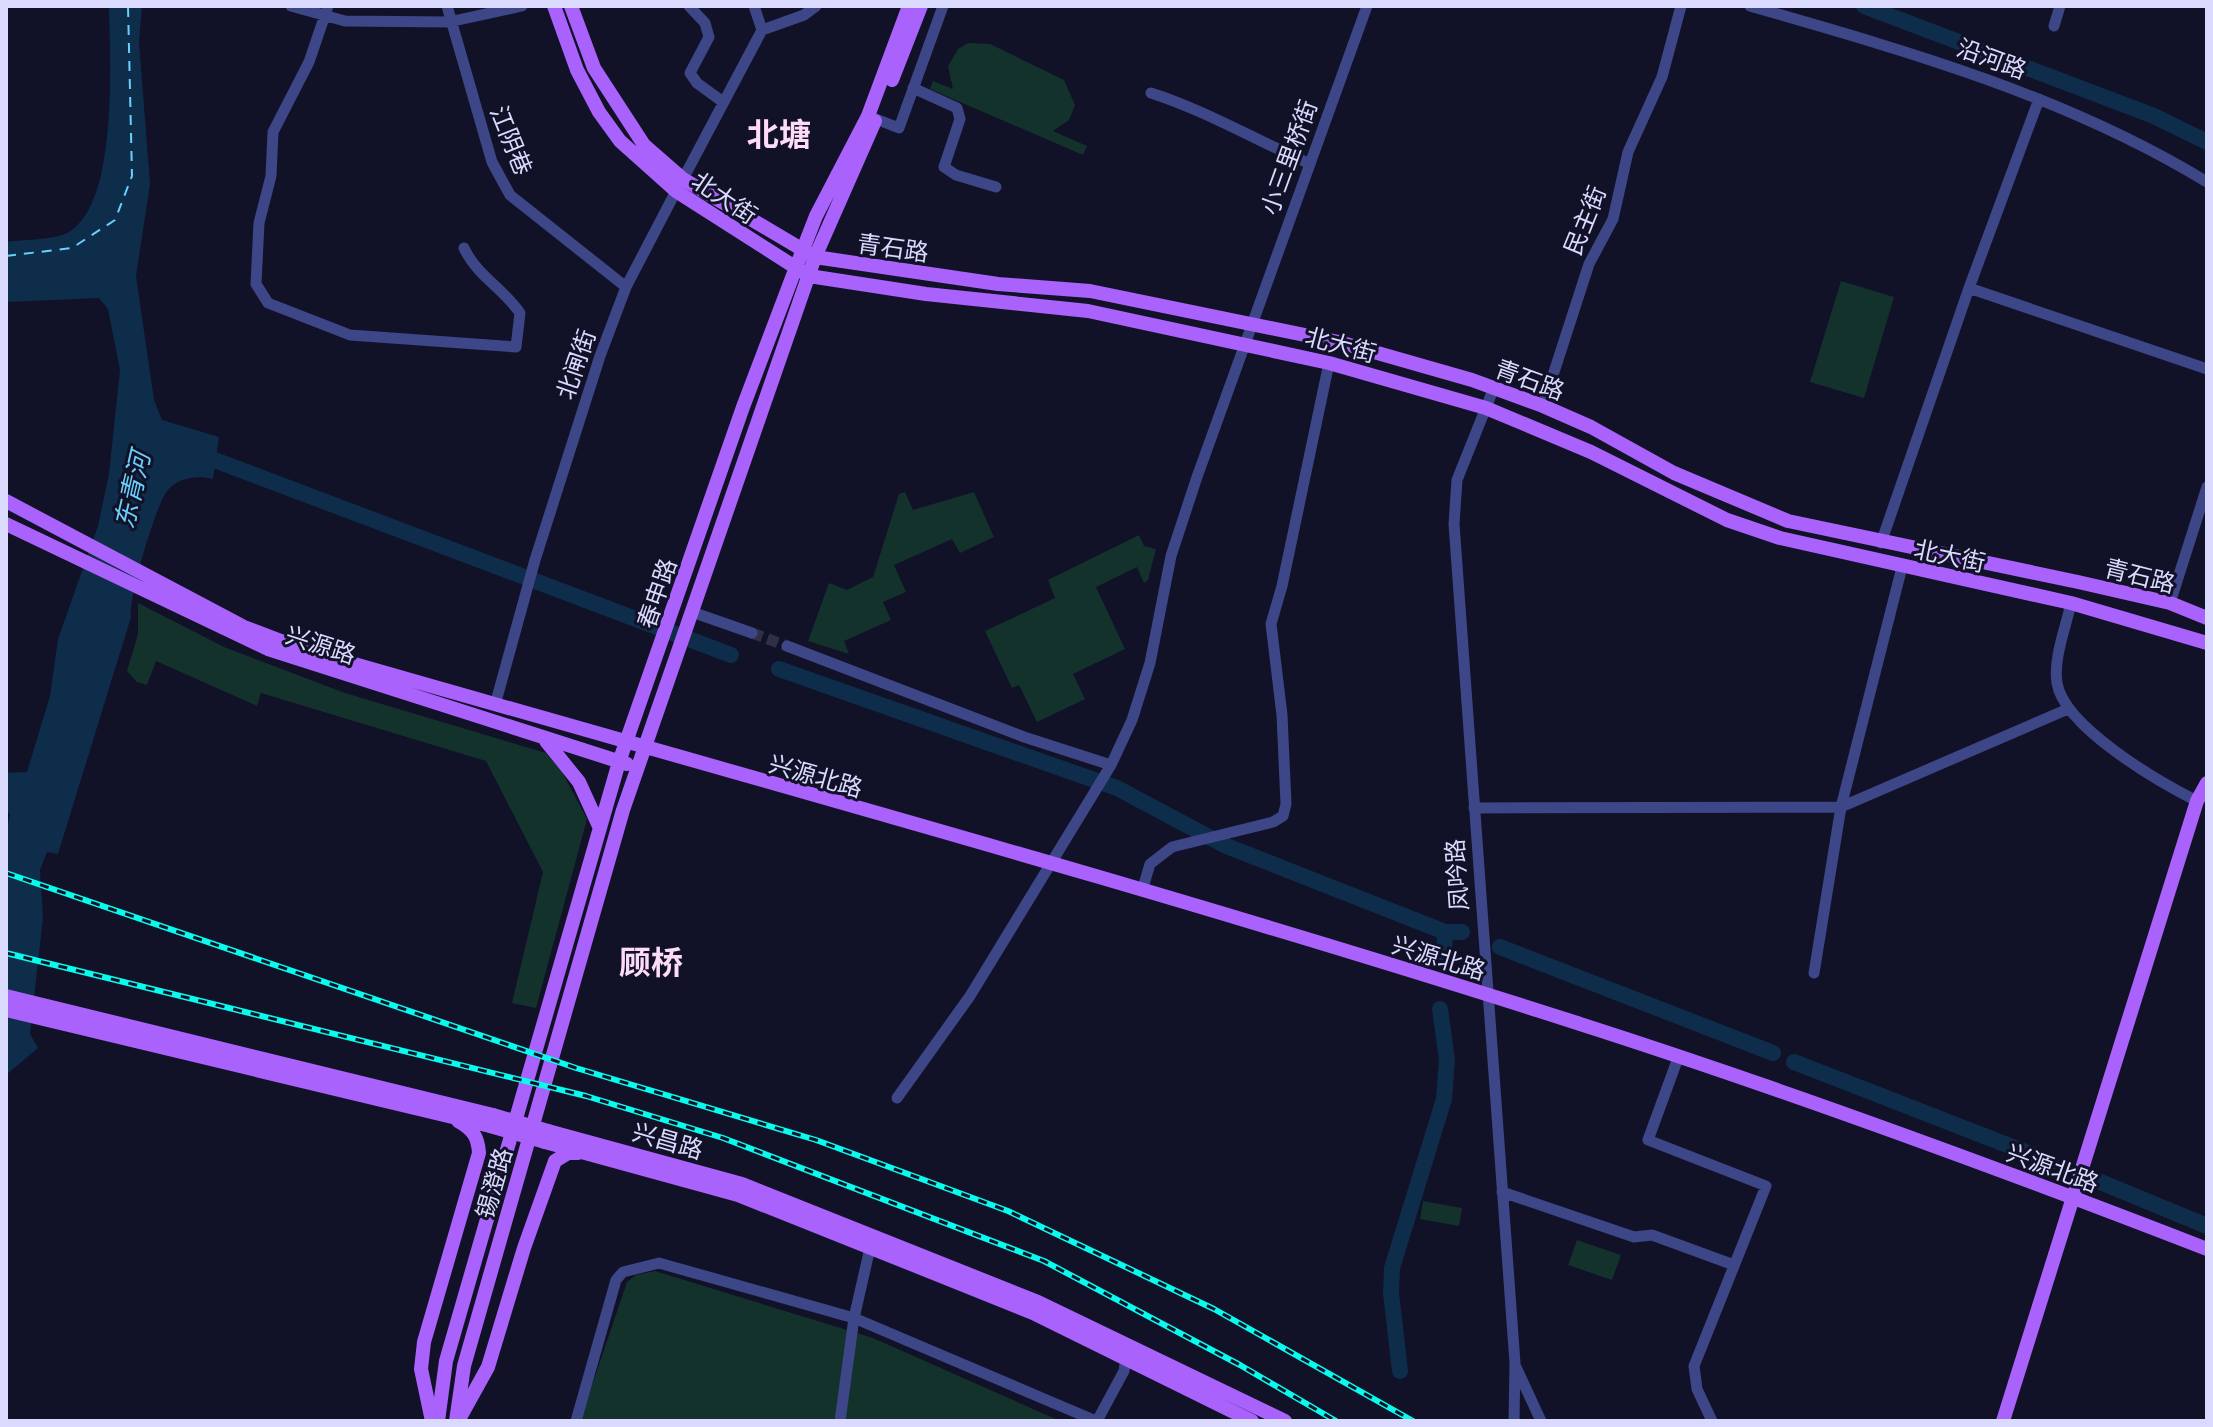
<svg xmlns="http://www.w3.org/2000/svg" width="2213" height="1427" font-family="Commissioner,'Noto Sans SC',sans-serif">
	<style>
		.green { fill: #14322c }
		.water { fill: #0e2d4a }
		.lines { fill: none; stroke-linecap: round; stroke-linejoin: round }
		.river { stroke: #0e2d4a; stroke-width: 16 }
		.ferry { stroke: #69d0fc; stroke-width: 2; stroke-dasharray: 10 8; stroke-linecap: butt }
		.minor-tunnel { stroke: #2f2f48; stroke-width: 11; stroke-dasharray: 11 5.5; stroke-linecap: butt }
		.minor { stroke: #3d4687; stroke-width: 11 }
		.major { stroke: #aa62fc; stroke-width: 14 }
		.rail-casing { stroke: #08fbec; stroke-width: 6 }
		.rail { stroke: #111128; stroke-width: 3; stroke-dasharray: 9; stroke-linecap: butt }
		.major-bridge { stroke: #aa62fc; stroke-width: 14 }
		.labels { text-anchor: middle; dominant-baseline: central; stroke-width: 6; stroke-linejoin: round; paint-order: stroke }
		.street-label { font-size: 24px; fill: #d9dafe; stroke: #111128 }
		.water-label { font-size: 26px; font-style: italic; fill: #69d0fc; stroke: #111128 }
		.district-label { font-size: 32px; font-weight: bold; fill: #fedbf7; stroke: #111128 }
	</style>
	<rect width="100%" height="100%" fill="#111128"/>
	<path class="green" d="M968,43L990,44L1064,80L1075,105L1069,120L1053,131L1087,146L1083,155L930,89L933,81L953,89L948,66L958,49Z
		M1841,281L1894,297L1864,398L1810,382Z
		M905,492L913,510L974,492L994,537L960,553L952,539L894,565L906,592L883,602L891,620L844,641L849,654L808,641L829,583L847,590L873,577L899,494Z
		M1139,535L1144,546L1156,549L1148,580L1144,583L1137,567L1096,587L1125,649L1073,674L1085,699L1037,722L1019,685L1012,688L985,631L1055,598L1048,580Z
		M138,603L224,647L345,693L546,753L562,772L587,819L536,1008L512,1003L543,872L486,761L261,693L257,706L156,661L147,685L137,682L127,671L138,634Z
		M1423,1201L1462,1208L1459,1226L1420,1219Z
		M1577,1240L1621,1255L1612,1280L1568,1265Z
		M655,1271L873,1338L1060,1421H580L627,1282L636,1275Z"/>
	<path class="water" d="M109,6H142L139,42L150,184L136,276L154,400L162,420L219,437L213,479C198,475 178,477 167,491C155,508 128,598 131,617L58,854L47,852L40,870L43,917L30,1034L38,1048L6,1075V835L10,814L6,810V773L27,772L50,696L58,639L98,526L109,474L120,370L108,309L99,298L6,302V242C24,239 58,241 72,230C118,197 110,60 109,6Z"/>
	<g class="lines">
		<path class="river" d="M1864,6L2154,116L2207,142
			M196,453L731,655
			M779,669L1117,788L1224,845L1445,932H1462
			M1500,947L1773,1053
			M1444,955L1445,932
			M1794,1062L2051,1162
			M2098,1181L2207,1226
			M1400,1371L1391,1293L1392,1268L1444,1099L1447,1060L1440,1009"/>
		<path class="ferry" d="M6,256L72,248L115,220L132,176L128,6"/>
		<path class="minor-tunnel" d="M752,633L787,646"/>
		<path class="minor" d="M291,6L345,21L449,22L522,6
			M328,6L309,62L273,132L271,176L259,223L256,284L268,303L350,335L516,347L520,313C503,288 477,276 464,248
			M447,6L492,162L510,195L626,287
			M689,6L705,23L709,37L690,73L697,83L723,102
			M1750,6C1907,51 2066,96 2207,182
			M2054,26L2060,6
			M762,30L804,15L816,6
			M913,88L957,108L960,119L944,167L956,175L996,187
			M1151,93C1204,110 1256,140 1308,163
			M876,119L899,128L943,6
			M683,179L762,30L754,6
			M1969,288L2039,99
			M1493,390L1457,480L1454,524L1515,1363L1514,1421
			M1543,406L1589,264L1613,219L1628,152L1662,77L1681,6
			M1881,543L1969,288L2207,369
			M2071,603C2066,627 2053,659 2057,683C2064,727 2159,782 2197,801
			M2170,603L2207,487
			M692,612L752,633
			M787,646L1024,737L1111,765
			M495,705L535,560L600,356L626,287L676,191
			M1474,808L1841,807L2068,709
			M1142,891L1150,864L1172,847L1273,822L1283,816L1286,804L1282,715L1271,624L1282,586L1329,363
			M1814,973L1841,807L1902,567
			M1678,1058L1648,1140L1766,1186L1694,1366L1697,1389L1712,1421
			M897,1098L970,996L1111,765L1132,720L1150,663L1171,556L1197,477L1367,6
			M1502,1192L1634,1237L1652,1235L1734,1265
			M1516,1367L1541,1421
			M576,1421L616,1280L623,1272L659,1263L854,1318L1096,1421
			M840,1421L854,1318L870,1248
			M1097,1421L1124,1371L1126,1357"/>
		<path class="major" d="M554,6L577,70L599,112L620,141L676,191L809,276L926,294L1088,311L1329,363L1486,408L1591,452L1727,520L1780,538L2071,603L2207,643
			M571,6L594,68L644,145L683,179L815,257L998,284L1090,291L1339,342L1472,380L1543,406L1591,427L1674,473L1788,521L2078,582L2170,603L2207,618
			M892,80L921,6
			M6,501L244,627L302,649C726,771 1153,887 1574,1022C1787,1090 1998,1168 2207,1249
			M6,524L268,649L627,764
			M546,741L579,782L599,826
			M6,996L493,1115
			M6,1010L490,1126
			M548,1131L742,1184L1038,1302L1285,1421
			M545,1142L738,1195L926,1270L1033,1313L1252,1421
			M432,1421L421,1369L424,1342L479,1153C478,1137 473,1129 458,1121
			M438,1421L446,1361L619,762L743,407L795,270L816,216L868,116L909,6
			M456,1421L464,1366L623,810L815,257L875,121
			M458,1421L488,1367L524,1248L555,1161L568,1153H578
			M2003,1421L2197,801L2207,783"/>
		<defs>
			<path id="rail" d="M6,873L576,1068L816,1140L1008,1211L1214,1309L1413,1421
				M6,953L586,1096L723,1138L1044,1261L1240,1365L1336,1421"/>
		</defs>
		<use href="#rail" class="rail-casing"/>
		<use href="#rail" class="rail"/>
		<path class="major-bridge" d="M493,1115L548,1131
			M490,1126L545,1142"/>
	</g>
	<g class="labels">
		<g class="street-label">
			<text transform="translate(1992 58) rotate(20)">沿河路</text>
			<text transform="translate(512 140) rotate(68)">江阴巷</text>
			<text transform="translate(1288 157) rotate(-70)">小三里桥街</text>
			<text transform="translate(725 197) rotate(34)">北大街</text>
			<text transform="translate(1584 220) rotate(-68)">民主街</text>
			<text transform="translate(893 247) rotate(8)">青石路</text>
			<text transform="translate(1341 344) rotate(15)">北大街</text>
			<text transform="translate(575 364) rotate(-71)">北闸街</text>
			<text transform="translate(1530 379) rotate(20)">青石路</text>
			<text transform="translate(1950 555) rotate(12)">北大街</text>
			<text transform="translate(2140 575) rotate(14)">青石路</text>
			<text transform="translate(656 593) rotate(-71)">春申路</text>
			<text transform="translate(321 644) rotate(18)">兴源路</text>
			<text transform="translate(816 775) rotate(16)">兴源北路</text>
			<text transform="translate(1456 875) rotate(-94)">凤吟路</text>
			<text transform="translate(1439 957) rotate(17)">兴源北路</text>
			<text transform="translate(668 1140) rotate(16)">兴昌路</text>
			<text transform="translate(2053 1167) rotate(20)">兴源北路</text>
			<text transform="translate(493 1183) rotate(-74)">锡澄路</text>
		</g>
		<g class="water-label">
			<text transform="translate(131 490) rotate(-77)">东青河</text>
		</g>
		<g class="district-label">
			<text x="779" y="133">北塘</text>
			<text x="651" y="961">顾桥</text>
		</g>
	</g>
	<rect width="2213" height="1427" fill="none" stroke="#d9dafe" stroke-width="16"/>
</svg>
